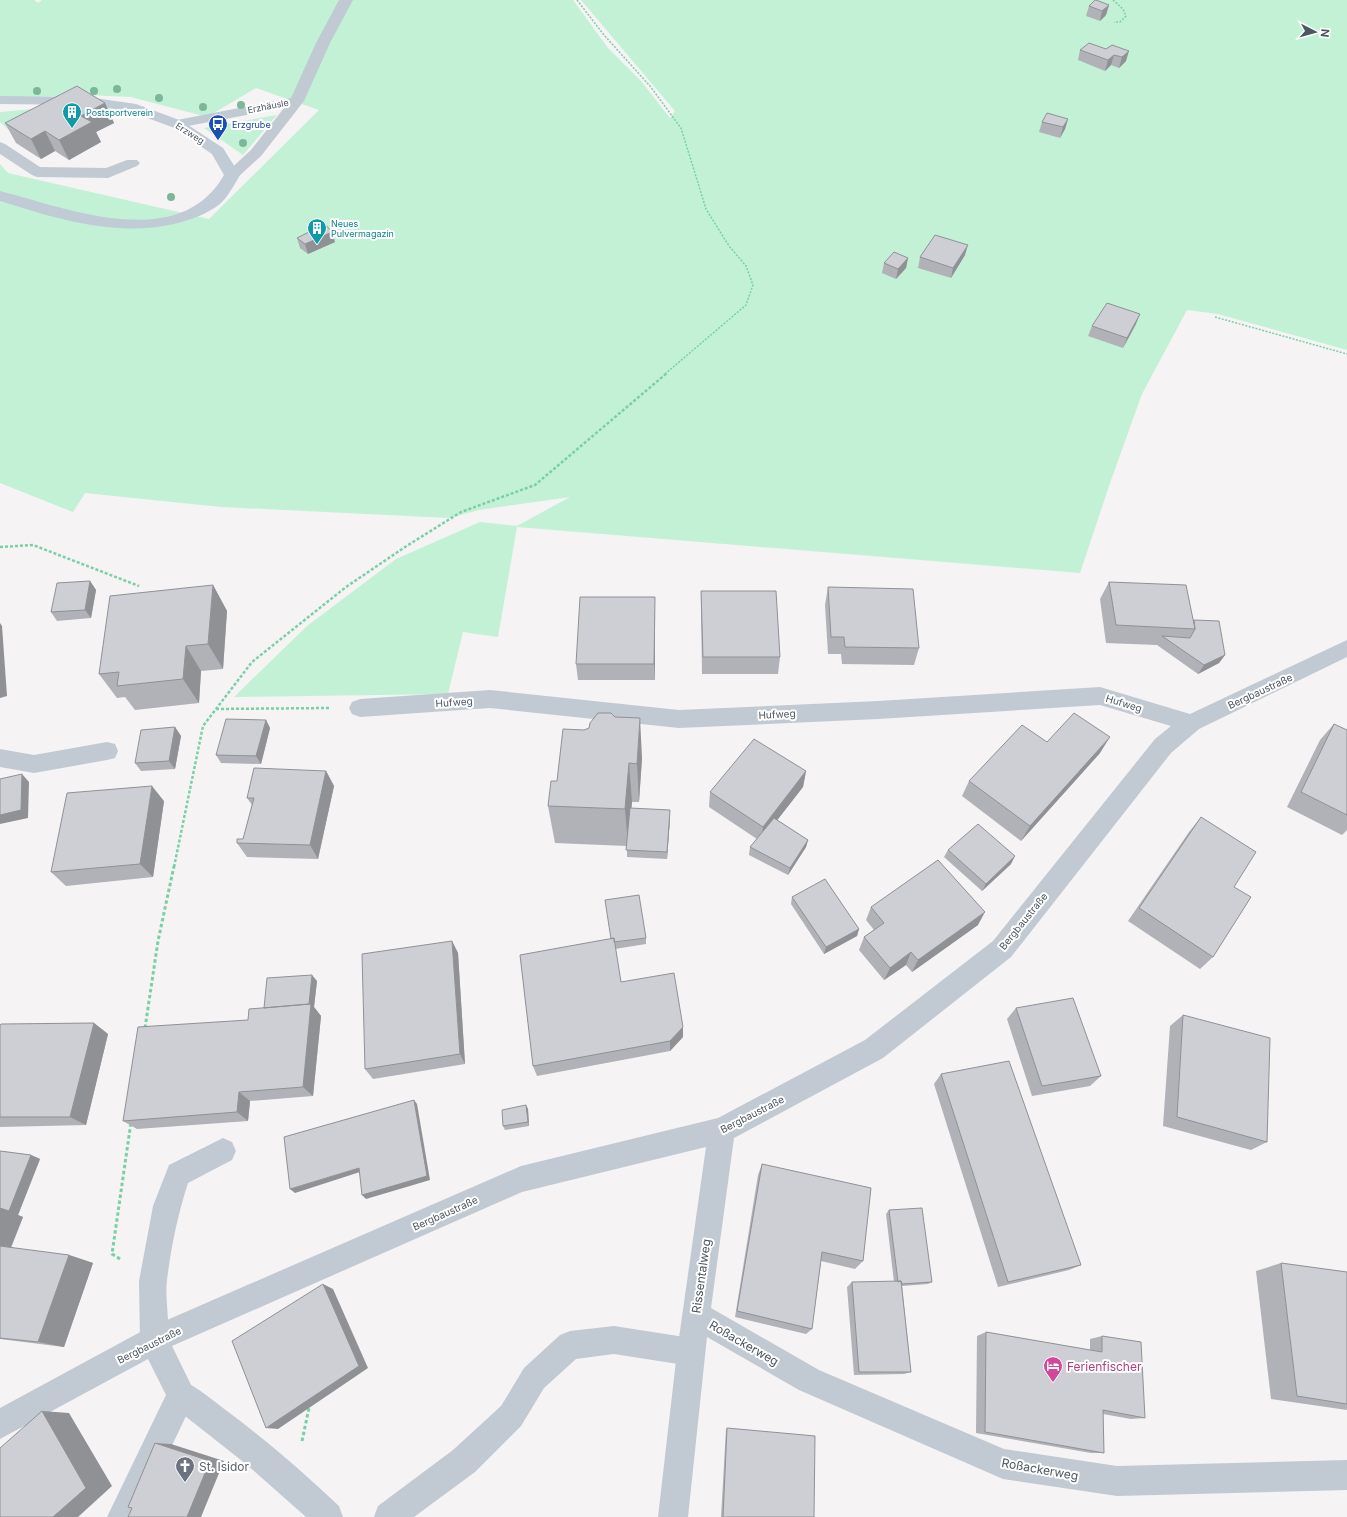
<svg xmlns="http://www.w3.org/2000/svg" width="1347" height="1517" font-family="Inter,sans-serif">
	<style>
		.green { fill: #c3f1d5 }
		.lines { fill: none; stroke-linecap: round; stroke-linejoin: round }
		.path-far2 { stroke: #7ad0a6; stroke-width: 1.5; stroke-dasharray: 2 1.5; stroke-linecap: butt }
		.path-far1 { stroke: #7ad0a6; stroke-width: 2.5; stroke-dasharray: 3 2; stroke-linecap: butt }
		.path { stroke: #7ad0a6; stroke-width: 3; stroke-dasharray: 3.5 2.5; stroke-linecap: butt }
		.lane { fill: #c1cad2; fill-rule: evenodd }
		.street { fill: #c1cad2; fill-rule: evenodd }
		.secondary { fill: #c1cbd6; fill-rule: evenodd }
		.tree { fill: #7bb799 }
		.wall { fill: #b0b2b7 }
		.shaded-wall { fill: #909195 }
		.building { fill: #cdcfd5; stroke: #909195 }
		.labels { text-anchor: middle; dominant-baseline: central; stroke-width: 4; stroke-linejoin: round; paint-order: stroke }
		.far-street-label { font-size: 9px; fill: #4a5661; stroke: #fff }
		.far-culture-label { font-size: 9px; fill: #0d838f; stroke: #fff; text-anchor: start }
		.far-transit-label { font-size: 9px; fill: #164399; stroke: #fff; text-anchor: start }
		.street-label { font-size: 10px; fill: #4a5661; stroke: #fff }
		.near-street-label { font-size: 12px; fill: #4a5661; stroke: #fff }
		.near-hotel-label { font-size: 12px; fill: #b23c85; stroke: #fff; text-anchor: start }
		.near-worship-label { font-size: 12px; fill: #5b616d; stroke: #fff; text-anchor: start }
	</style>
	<rect width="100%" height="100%" fill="#f5f3f3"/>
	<path class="green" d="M0,0H34L38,3L42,0H573L608,48L641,81L670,118L675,111L581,0H1347V350L1218,314L1187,310L1142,394L1110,483L1080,573L517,527L498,637L463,632L448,694L234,697L307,626L396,559L480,522L517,526L570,497L479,510L449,518L221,507L85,493L73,512L0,483V164L8,173L209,219L319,110L256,88L207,117L131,97L88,95L0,98Z
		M45,108L20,140L0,122V112Z
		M277,115L243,155L204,128Z"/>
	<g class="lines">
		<path class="path-far2" d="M577,0L604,35L650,86L681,128L706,209L729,246L746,266L753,285L746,305L665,374
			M1113,0L1123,9L1126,16L1120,22H1114
			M1215,317L1347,354"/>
		<path class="path-far1" d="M0,547L33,545L139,586
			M216,709L329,708
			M174,867L203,726L252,662L346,587L405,547L461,512L535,485L667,373"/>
		<path class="path" d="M145,1028L158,941L174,866
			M120,1259L112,1254L131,1122
			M302,1441L309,1408"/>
		<path class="lane" d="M339,0H353L330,43L304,101L261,156L237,178H227L224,175L227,172L251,150L284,108L177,128L172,127L170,124L172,121L177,120L291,98L316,43Z
			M0,142L5,144L40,167L106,168L127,160H137L140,163L137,166L108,178L37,177L32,175L0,154Z
			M107,742L115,744L118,751L115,758L107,760L34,773L0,767V749L34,755Z
			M223,1138L232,1142L236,1151L232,1160L188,1183C178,1214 171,1247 167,1280C164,1303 173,1328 164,1350L154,1354L144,1350L140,1340L139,1281L153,1206L169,1165Z
			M614,1326L691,1338L701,1342L705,1352L701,1362L691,1366L614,1354L576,1359L544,1388L521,1426L475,1472L414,1517H374L378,1506L453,1450L501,1406L524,1368L560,1335L570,1331Z
			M181,1380C198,1387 212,1400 227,1411C266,1440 303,1472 339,1506L343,1517H306L246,1464L171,1405L166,1395L171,1385Z"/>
		<path class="street" d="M1347,640V657L1199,729L1171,753L1011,957L883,1058L734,1138L711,1308L819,1370L1004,1449L1117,1466L1347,1460V1490L1117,1496L1003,1479L799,1390L707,1337L688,1517H658L677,1352L706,1147L522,1192L172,1346L196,1395L138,1517H107L166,1395L148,1359L0,1439V1408L144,1330L512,1170L521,1166L718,1118L865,1040L993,941L1155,739L1171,726L1100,705L878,719L679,728L490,708L360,717L352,714L349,708L352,702L360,699L490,690L679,710L878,701L1100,687L1190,714Z"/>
		<path class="secondary" d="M0,96L88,97L136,104L182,121L223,148L240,175C234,185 229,195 221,203C208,214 190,220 174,224C114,237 57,219 0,201V191C67,208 179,254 224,175L212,154L172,127L128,111L88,105L0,104Z"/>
	</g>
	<g class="tree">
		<circle cx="117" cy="89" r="4"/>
		<circle cx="37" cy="91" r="4"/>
		<circle cx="94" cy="91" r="4"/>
		<circle cx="159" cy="98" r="4"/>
		<circle cx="241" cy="105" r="4"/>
		<circle cx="203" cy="107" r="4"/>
		<circle cx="243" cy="143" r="4"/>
		<circle cx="171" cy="197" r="4"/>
	</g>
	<path class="wall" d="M1109,5L1106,15L1100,21L1086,16L1089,6Z
		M1112,45L1126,61L1119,68L1111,65L1105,71L1078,60L1080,50L1106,49Z
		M105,103L114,123L96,132L101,142L69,160L55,151L41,159L16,143L5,123Z
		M1068,119L1065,129L1060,138L1039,132L1042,122Z
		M297,238L335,242L308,254L300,248Z
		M965,255L951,278L918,268L920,257Z
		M908,258L906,268L896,279L882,273L884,263Z
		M1136,324L1123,348L1088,336L1092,326Z
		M90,581L96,590L91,618L57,621L51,612Z
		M1109,582L1194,620L1225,655L1219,663L1198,674L1157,645L1106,643L1100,599Z
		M213,585L227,611L223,669L201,671L199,703L135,710L125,697L117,698L99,674Z
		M828,587L919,648L914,665L842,664L841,654H828L825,605Z
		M701,591L780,657L778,674H702L701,609Z
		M655,614V680H578L576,664Z
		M266,720L270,728L261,764L221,763L216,755Z
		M1334,724L1347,730V830L1342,835L1287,807L1320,740Z
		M175,727L181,736L175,769L141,771L135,763Z
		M1047,742L1100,753L1021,841L962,796L969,781Z
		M642,758L639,802H632L631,809L670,818L667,859L627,857V846L555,843L548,806L557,781Z
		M326,771L334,786L318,859L247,857L237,843L243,839L252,805L247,798Z
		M806,771L803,787L777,820L808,840L806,847L788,875L749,855L750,847L757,839L709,807L710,792Z
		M164,801L153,877L66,886L51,872Z
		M1201,817L1234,887L1213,957L1200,969L1128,921L1189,832Z
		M948,850L1011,864L982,891L944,857Z
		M792,897L859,929L857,936L824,954L791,904Z
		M871,907L978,925L912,972L906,965L884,980L859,950L864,937L874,930L866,920Z
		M646,938V944L615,949L621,982L683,1037L670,1051L537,1076L533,1066L520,955Z
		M452,941L458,953L465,1064L373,1079L365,1069Z
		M317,981L314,1007L321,1016L313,1096L250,1101L248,1121L137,1129L123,1121L248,1020L264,1008Z
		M1016,1008L1101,1076L1090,1086L1032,1096L1007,1019Z
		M1183,1015L1267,1142L1251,1150L1163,1126L1170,1026Z
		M94,1023L108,1034L86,1125L0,1127V1026Z
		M941,1074L1081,1265L1069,1270L998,1287L934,1084Z
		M526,1105L528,1109L529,1126L505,1130L503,1126Z
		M0,1151L31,1155L40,1159L18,1215L23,1217L11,1248L69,1255L93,1263L64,1347L0,1339Z
		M762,1164L863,1261L855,1269L821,1261L812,1329L806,1334L735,1317L758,1175Z
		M889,1210L932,1282L928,1284L902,1286L911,1372L904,1374L854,1375L847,1287L852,1282H894L886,1214Z
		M1281,1263L1347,1272V1410L1271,1399L1256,1271Z
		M986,1332L1090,1350V1339L1102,1336L1145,1418L1131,1419L1103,1414L1104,1453H1091L976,1433L977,1336Z
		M727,1428L814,1517H721L726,1429Z"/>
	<path class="shaded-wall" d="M1109,5L1106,15L1100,21L1102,11Z
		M1129,51L1126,61L1119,68L1122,57Z
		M1114,55L1111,65L1105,71L1108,60Z
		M105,103L114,123L96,132L101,142L69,160L59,140L81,116Z
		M1068,119L1065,129L1060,138L1063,127Z
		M45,131L55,151L41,159L31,139Z
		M332,232L335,242L308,254L305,244Z
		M968,245L965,255L951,278L953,268Z
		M908,258L906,268L896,279L898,269Z
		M1140,314L1136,324L1123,348L1127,338Z
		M90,581L96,590L91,618L85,610Z
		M213,585L227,611L223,669L208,644Z
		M655,597V680L654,664Z
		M0,623L2,626L7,696L0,698Z
		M186,646L201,671L199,703L183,679Z
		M1225,655L1219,663L1198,674L1204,665Z
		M640,718L642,758L639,802L637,764Z
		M266,720L270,728L261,764L256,756Z
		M175,727L181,736L175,769L169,761Z
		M1110,737L1100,753L1021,841L1030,826Z
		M629,763L632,802L628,846L625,809Z
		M326,771L334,786L318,859L310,845Z
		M806,771L803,787L761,841L763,827Z
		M22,774L29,782L28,818L0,824V815Z
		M152,786L164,801L153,877L140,864Z
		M670,810V818L667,859V852Z
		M808,840L806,847L788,875L790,868Z
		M1015,856L1011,864L982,891L986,884Z
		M985,912L978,925L912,972L918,960Z
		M859,929L857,936L824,954L826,947Z
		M452,941L458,953L465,1064L460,1054Z
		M911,952L906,965L884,980L890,968Z
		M312,975L317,981L314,1007L321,1016L313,1096L303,1087L308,1011Z
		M94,1023L108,1034L86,1125L70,1117Z
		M683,1027V1037L670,1051V1041Z
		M239,1092L250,1101L248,1121L237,1112Z
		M414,1100L417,1104L430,1180L366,1199L362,1195Z
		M526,1105L528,1109L529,1126L528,1122Z
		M31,1155L40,1159L18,1215L23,1217L9,1252L0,1249V1208Z
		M359,1168L363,1171L295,1193L290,1189Z
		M69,1255L93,1263L64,1347L38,1342Z
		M323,1284L333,1289L368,1368L278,1429L266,1428Z
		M42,1411L69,1413L112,1486L78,1517H53Z
		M155,1443L171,1444L224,1461L201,1517H187Z"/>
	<path class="building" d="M1095,0H1096L1109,5L1102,11L1089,6Z
		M1089,43L1106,49L1112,45L1129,51L1122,57L1114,55L1108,60L1080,50Z
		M77,86L105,103L81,116L92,122L59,140L45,131L31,139L5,123Z
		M1047,113L1068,119L1063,127L1042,122Z
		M325,224L332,232L305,244L297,238Z
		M935,235L968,245L953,268L920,257Z
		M894,252L908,258L898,269L884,263Z
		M1107,303L1140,314L1127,338L1092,326Z
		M90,581L85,610L51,612L57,583Z
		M1109,582L1186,585L1195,629L1116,625Z
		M213,585L208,644L186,646L183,679L117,686L119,672L99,674L110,596Z
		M828,587L913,589L919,648L845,647L844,637H831Z
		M701,591H776L780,657H703Z
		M580,597H655L654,664H576Z
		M1194,620L1219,621L1225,655L1204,665L1162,636L1190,638L1195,629Z
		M598,713H611L615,717L640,718L637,764L629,763L625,809L548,806L551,781H557L563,729L584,730L589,728L590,723Z
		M1074,713L1110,737L1030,826L969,781L1022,725L1047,742Z
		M226,719L266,720L256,756L216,755Z
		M1334,724L1347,730V815L1301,792Z
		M175,727L169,761L135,763L141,730Z
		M754,739L806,771L763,827L710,792Z
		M254,768L326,771L310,845L237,843V839H243L254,798H247Z
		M22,774L21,810L0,815V779Z
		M152,786L140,864L51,872L67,793Z
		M630,808L670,810L667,852L626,850Z
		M1201,817L1256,852L1234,887L1251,897L1213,957L1139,908Z
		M774,818L808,840L790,868L750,847Z
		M978,824L1015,856L986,884L948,850Z
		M938,860L985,912L918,960L911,952L890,968L864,937L884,923L871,907Z
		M825,879L859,929L826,947L792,897Z
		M639,895L646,938L614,942V938L611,939L605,900Z
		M614,938L621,982L674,973L683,1027L670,1041L533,1066L520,955Z
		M452,941L460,1054L365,1069L362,954Z
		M312,975L309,1004L264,1008L267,978Z
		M1073,998L1101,1076L1042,1086L1016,1008Z
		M311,1004L303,1087L239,1092L237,1112L123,1121L138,1027L248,1020L249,1009Z
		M1183,1015L1270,1038L1267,1142L1177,1117Z
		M94,1023L70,1117H0V1026L1,1024Z
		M1009,1061L1081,1265L1008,1282L941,1074Z
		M414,1100L427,1176L362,1195L359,1168L290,1189L284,1137Z
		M526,1105L528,1122L503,1126L502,1110Z
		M0,1151L31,1155L9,1211L0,1208Z
		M762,1164L871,1188L863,1261L822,1252L812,1329L737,1311Z
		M922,1208L932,1282L902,1284L901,1281L898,1282L889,1210Z
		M0,1246L69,1255L38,1342L0,1338Z
		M1281,1263L1347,1272V1404L1297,1396Z
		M901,1281L911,1372H859L852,1282Z
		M323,1284L359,1366L266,1428L232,1341Z
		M986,1332L1102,1352V1336L1141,1342L1145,1418L1103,1410L1104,1453L985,1432Z
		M42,1411L86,1488L53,1517H0V1448Z
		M727,1428L815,1436L814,1517H723Z
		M155,1443L210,1461L187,1517H128L132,1508L128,1507Z"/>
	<defs>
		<symbol id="building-pin" viewBox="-11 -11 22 30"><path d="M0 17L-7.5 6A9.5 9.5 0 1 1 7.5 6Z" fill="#0f9aa8" stroke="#fff"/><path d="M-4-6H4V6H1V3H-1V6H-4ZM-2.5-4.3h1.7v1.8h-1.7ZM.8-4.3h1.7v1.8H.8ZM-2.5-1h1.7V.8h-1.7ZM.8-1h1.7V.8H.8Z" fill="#fff"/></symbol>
		<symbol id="bus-pin" viewBox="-11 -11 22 30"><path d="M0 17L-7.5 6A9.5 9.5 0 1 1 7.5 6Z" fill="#1a4fb4" stroke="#fff"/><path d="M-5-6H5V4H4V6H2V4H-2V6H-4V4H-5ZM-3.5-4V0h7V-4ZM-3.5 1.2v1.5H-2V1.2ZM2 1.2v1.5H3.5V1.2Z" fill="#fff"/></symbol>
		<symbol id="hotel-pin" viewBox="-11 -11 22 30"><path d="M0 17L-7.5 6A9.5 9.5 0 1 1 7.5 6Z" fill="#d1479c" stroke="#fff"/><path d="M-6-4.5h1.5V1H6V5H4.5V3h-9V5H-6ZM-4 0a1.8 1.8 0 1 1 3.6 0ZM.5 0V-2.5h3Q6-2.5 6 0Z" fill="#fff"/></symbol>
		<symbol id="church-pin" viewBox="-11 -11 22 30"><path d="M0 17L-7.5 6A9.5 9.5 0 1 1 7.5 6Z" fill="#6b7280" stroke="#fff"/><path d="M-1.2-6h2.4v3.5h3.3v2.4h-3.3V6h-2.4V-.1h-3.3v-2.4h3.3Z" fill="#fff"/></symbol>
	</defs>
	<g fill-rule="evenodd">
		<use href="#building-pin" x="61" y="101" width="22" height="30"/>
		<use href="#bus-pin" x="207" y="113" width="22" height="30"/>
		<use href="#building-pin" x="306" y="217" width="22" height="30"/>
		<use href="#hotel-pin" x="1042" y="1355" width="22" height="30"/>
		<use href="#church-pin" x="174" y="1455" width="22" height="30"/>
	</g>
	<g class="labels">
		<g class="far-street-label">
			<text transform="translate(268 106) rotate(-11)">Erzhäusle</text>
			<text transform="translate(190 133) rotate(32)">Erzweg</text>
		</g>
		<g class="far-culture-label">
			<text x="86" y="112">Postsportverein</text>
			<text x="331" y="223">Neues<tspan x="331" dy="10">Pulvermagazin</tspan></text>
		</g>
		<g class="far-transit-label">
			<text x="232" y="124">Erzgrube</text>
		</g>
		<g class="street-label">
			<text transform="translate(1260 691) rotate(-25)">Bergbaustraße</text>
			<text transform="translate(454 702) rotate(-4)">Hufweg</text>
			<text transform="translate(1124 703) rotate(17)">Hufweg</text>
			<text transform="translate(777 714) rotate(-3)">Hufweg</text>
			<text transform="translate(1023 921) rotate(-51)">Bergbaustraße</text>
			<text transform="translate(752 1114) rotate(-27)">Bergbaustraße</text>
			<text transform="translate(445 1213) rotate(-24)">Bergbaustraße</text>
			<text transform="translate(149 1345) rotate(-26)">Bergbaustraße</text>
		</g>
		<g class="near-street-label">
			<text transform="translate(701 1276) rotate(-82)">Rissentalweg</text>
			<text transform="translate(744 1343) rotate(30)">Roßackerweg</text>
			<text transform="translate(1040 1469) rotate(10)">Roßackerweg</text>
		</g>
		<g class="near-hotel-label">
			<text x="1067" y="1366">Ferienfischer</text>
		</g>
		<g class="near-worship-label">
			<text x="199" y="1466">St. Isidor</text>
		</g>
	</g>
	<g transform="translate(1315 32) rotate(96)" stroke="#ffffff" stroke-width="3" paint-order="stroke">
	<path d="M0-3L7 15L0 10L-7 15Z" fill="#4a5661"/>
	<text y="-6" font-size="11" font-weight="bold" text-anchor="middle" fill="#4a5661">N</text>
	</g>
</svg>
